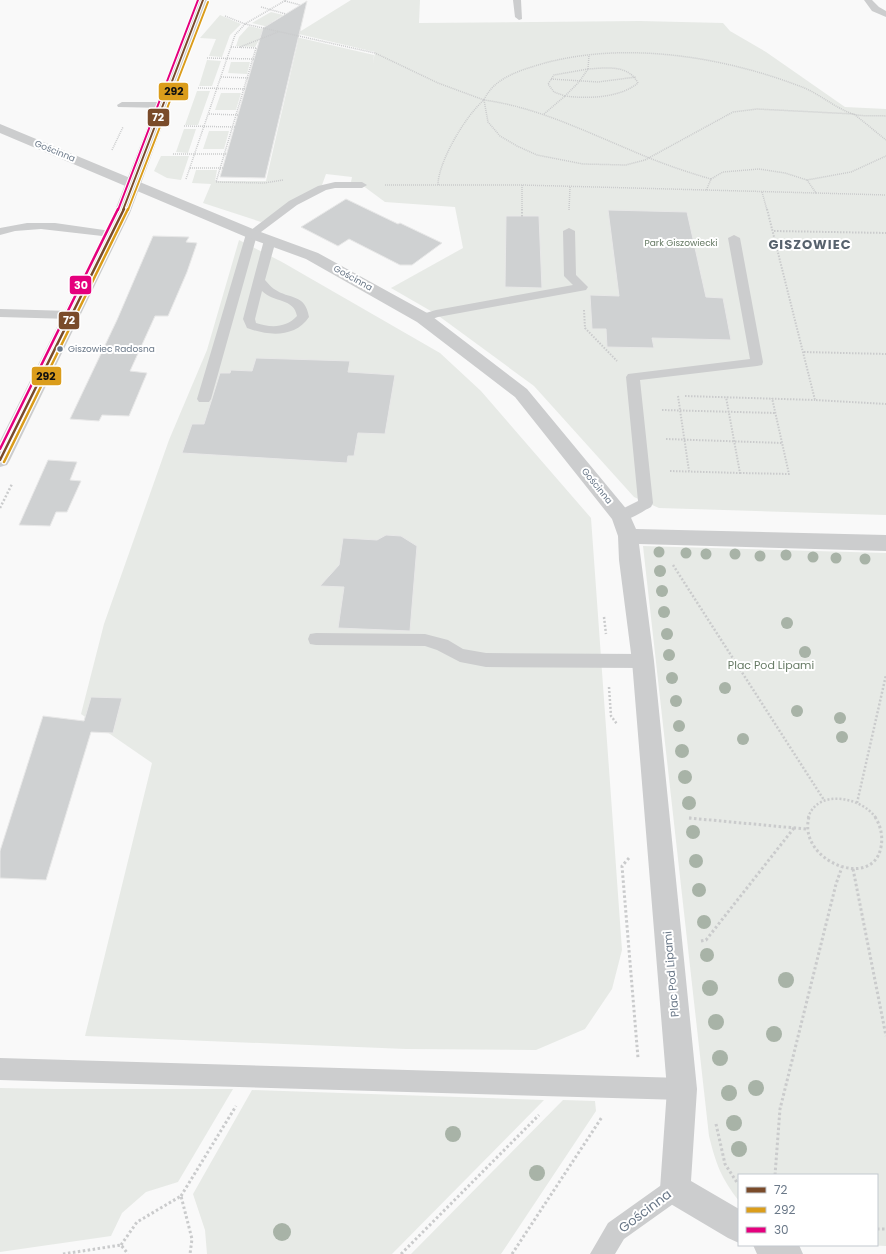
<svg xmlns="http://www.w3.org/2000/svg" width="886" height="1254" font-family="Poppins,sans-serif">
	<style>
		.green { fill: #e7eae6 }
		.building { fill: #cfd1d2; stroke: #e8e8e8 }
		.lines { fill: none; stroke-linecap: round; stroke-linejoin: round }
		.path-far3 { stroke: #cacbcc; stroke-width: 1.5; stroke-dasharray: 1 1; stroke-linecap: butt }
		.path-far2 { stroke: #cacbcc; stroke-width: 2; stroke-dasharray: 1.5 1.5; stroke-linecap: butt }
		.path-far1 { stroke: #cacbcc; stroke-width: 2.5; stroke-dasharray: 2 2; stroke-linecap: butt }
		.path { stroke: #cacbcc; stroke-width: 3; stroke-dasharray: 2.5 2.5; stroke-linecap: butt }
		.service { fill: #cccdce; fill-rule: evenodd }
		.minor { fill: #cccdce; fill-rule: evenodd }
		.tertiary { fill: #cccdce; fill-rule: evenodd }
		.bus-1-far1-casing { stroke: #fff; stroke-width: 4 }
		.bus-1-casing { stroke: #fff; stroke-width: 5 }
		.bus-2-far1-casing { stroke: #fff; stroke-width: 4 }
		.bus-2-casing { stroke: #fff; stroke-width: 5 }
		.bus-3-far1-casing { stroke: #fff; stroke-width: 4 }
		.bus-3-casing { stroke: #fff; stroke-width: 5 }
		.bus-1-far1 { stroke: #7a4b2a; stroke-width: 2 }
		.bus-1 { stroke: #7a4b2a; stroke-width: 2.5 }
		.bus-2-far1 { stroke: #db9d1b; stroke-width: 2 }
		.bus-2 { stroke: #db9d1b; stroke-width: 2.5 }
		.bus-3-far1 { stroke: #e5007d; stroke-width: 2 }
		.bus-3 { stroke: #e5007d; stroke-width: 2.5 }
		.tree { fill: #a8b3a7 }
		.bus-dot { fill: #6a7888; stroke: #fff; stroke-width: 1.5 }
		.labels { text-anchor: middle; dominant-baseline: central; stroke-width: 4; stroke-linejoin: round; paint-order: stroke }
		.far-street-label { font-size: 9px; fill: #6a7888; stroke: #fff }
		.far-park-label { font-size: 9px; fill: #667a64; stroke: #fff }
		.far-bus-label { font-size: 9px; fill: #6a7888; stroke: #fff; text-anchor: start }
		.park-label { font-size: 11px; fill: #667a64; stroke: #fff }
		.street-label { font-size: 11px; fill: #6a7888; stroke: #fff }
		.far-district-label { font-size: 13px; font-weight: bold; letter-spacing: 1px; fill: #57626d; stroke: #fff }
		.near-street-label { font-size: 13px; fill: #6a7888; stroke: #fff }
		.line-badge { stroke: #fff; stroke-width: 1.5 }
		.badge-label { font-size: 11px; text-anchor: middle; font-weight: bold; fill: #fff }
		.pale-badge-label { font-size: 11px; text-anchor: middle; font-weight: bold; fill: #111 }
	</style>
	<rect width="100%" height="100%" fill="#f9f9f9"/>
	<path class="green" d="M351,0H420L419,23L640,21L723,23L730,31L766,52L845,107L886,109V515L659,508L634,497L534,386L436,314L391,288L463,248L455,207L385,202L362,185V182H351L352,177L326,174L322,185L261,222L203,203L211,184L192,183L196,170H217L215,181H266L298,41L259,40L255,47L236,46L239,37L249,26L374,55L373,63L375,52L252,23L271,12L283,15L272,22L301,31Z
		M220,15L241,24L230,35L222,57L209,56L216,39L200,38Z
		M207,60L221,61L212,86H199Z
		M231,62H250L247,74L228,73Z
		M197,91H210L198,125H185Z
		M221,93H241L236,110H215Z
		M184,129H196L188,153L176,152Z
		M209,131H229L224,149H203Z
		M161,156H189L181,180L167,178L154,171Z
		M239,240L282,262L440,353L481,391L591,518L622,950L612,989L585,1029L536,1050L406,1049L85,1036L152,763L81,714L104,624L169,440L207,350Z
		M643,546L886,553V1246L864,1245H877V1175H739V1201C721,1178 716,1164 709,1136Z
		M0,1088L55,1089H233L178,1182L146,1192L122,1213L111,1236L0,1252Z
		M252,1090L544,1100L392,1254H207L205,1230L193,1194Z
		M563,1100L595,1101L596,1111L501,1254H411Z"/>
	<path class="building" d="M307,1L265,178L220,177L263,28Z
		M346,199L398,224L400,223L442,243L412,265H400L349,239L338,246L301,227Z
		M608,210L687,212L706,297L723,298L731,340L652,338L654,348L607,347L606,329H592L590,295L619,296Z
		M506,216H539L542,288L505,287Z
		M153,236L189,237L186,242L197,243L187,272L168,316H155L130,371L147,373L129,416L102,415L99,421L70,419L117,320Z
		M256,358L350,361L348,372L395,375L385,434L358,433L354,456H348L347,463L182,453L192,424H204L220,373H230L231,370L252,371Z
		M48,460L77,462L70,480L81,481L67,512H56L50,526L19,525Z
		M386,535L401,536L417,546L410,631L338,628L344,587L320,586L339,565L343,538L377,540Z
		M91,697L122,698L113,733L91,732L46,880L0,878V851L43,716L84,721Z"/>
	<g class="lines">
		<path class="path-far3" d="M285,1L300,5
			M261,7L286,14
			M225,16L245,24L375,53L438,83L484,100C493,79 518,71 538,65C621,40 722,56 802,87C820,94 835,108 853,114C863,117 875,115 886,116
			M231,47L257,48
			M240,47L278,32
			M256,48L216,182L264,183L283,180
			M207,58L254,59
			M588,69L589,55
			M221,77L249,78
			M551,79L598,82L636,77
			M198,88L246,89
			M565,96C587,99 620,98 638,83C628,64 606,68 588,69
			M565,96L554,92L548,84L554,75L588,69
			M565,96L579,82L588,69
			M484,100L488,122L500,136L517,146L537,155L583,164L626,165L645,160L733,112L757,109L854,114L886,140
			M209,114L239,115
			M544,114L565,96
			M184,126L235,127
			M112,150L123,127
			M173,154H227
			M190,168H223
			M186,179L235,35L245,24L286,0
			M711,179L723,172L759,169L785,173L807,180L851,172L886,156
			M385,185H522L816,193L807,180
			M438,185C438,162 466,115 484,100C535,107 580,129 628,149C655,161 683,171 711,179L706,191
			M522,185V210
			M762,192L767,210
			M816,193L886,195
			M569,210L570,187"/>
		<path class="path-far2" d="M522,209V218
			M767,209L815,400L886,404
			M774,231L886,233
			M584,310L585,328L617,361
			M804,352L886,354
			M678,396L689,471
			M685,396L815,400
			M662,410L775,413
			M666,439L782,443
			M670,471L740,473L726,397
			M740,473L789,474L772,398"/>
		<path class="path-far1" d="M0,508L12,484
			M673,565L824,800
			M604,617L606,634
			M609,687L611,716L617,724
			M857,803L886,675
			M689,818H691
			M808,818C817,788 862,797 876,818"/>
		<path class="path" d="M809,817C797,861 873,891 881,847C883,837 881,826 875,817
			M689,818L806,829
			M629,858L622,866L638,1058
			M853,869L886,1036
			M701,941L706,940L794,828
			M716,1124L725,1164L738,1184
			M775,1175L780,1109L836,884L842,867
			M181,1196L236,1106
			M877,1229H886
			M121,1245L137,1222L181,1196L192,1239L190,1254
			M63,1254L121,1245L128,1254
			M401,1254L539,1115
			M512,1254L602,1117"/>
		<path class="service" d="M513,0H521L522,19L519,20L515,17Z
			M864,0H872L879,7L886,11V17L872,11Z
			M122,102H164L169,105L164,108L118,107L117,105Z
			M335,182H362L367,185L362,188H335L326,190L297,205L257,235L211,399L209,402H199L197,399L246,234L289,201L318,186Z
			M27,223H55L111,231L117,234L111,237L41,229L15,231L0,235V228Z
			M569,228L575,231L576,275L588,287L586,290L438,317L423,322L417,318L419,315L436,310L573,285L564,276L563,231Z
			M734,235L740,238L763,362L762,365L757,366L640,380L653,503L651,507C641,512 627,523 616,520L614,516L616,512L638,501L626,377L628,374L750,359L728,238Z
			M270,237L276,240L265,280C268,283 271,287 274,289C290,300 305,293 309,317C295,338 268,336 247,328L243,319L264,240ZM262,291C274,303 294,298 297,316C286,328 271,328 256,323L255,319Z
			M0,309L71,311L77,315L71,319L0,317Z
			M316,633L425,634L448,640L463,649L486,653L643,654L649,656L651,661L649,666L643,668L486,667L460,662L437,650L425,646L316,645L310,644L308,639L310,634Z
			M0,1058L682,1078L690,1081L693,1089L690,1097L682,1100L0,1080Z
			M675,1178L683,1181L686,1189L683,1197L624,1239L615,1254H590L608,1223L667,1181Z"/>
		<path class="minor" d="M0,124L258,231L318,253L429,314L527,389L628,511L636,529L886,535V551L639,544L654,661L697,1089L691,1181L739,1209V1243L728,1238L664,1200L660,1189L667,1089L632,661L619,560L618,536L612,519L515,397L417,322L306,259L246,237L0,133Z
			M753,1245H799L803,1254H757Z"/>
		<path class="tertiary" d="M197,0H209L130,213L10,460L7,465L0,467V441L114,213Z"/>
		<defs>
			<path id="bus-1-far1" d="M123,210L203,0"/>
			<path id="bus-1" d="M0,460L124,209"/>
			<path id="bus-2-far1" d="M128,210L208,2"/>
			<path id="bus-2" d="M4,462L128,209"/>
			<path id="bus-3-far1" d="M118,210L198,0"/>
			<path id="bus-3" d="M0,449L118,209"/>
		</defs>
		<use href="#bus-1-far1" class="bus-1-far1-casing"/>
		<use href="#bus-1" class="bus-1-casing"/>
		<use href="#bus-2-far1" class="bus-2-far1-casing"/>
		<use href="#bus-2" class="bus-2-casing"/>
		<use href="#bus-3-far1" class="bus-3-far1-casing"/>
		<use href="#bus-3" class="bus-3-casing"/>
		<use href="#bus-1-far1" class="bus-1-far1"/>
		<use href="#bus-1" class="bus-1"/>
		<use href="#bus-2-far1" class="bus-2-far1"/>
		<use href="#bus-2" class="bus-2"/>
		<use href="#bus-3-far1" class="bus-3-far1"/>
		<use href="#bus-3" class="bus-3"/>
	</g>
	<g class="tree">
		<circle cx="659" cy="552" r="5.5"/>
		<circle cx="686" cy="553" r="5.5"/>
		<circle cx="706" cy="554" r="5.5"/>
		<circle cx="735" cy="554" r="5.5"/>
		<circle cx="786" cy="555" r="5.5"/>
		<circle cx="760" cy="556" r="5.5"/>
		<circle cx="813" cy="557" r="5.5"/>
		<circle cx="836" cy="558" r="5.5"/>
		<circle cx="865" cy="559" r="5.5"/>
		<circle cx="660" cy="571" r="6"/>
		<circle cx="662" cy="591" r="6"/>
		<circle cx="664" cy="612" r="6"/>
		<circle cx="787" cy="623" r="6"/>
		<circle cx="667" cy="634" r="6"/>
		<circle cx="805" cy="652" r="6"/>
		<circle cx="669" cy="655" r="6"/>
		<circle cx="672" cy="678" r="6"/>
		<circle cx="725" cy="688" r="6"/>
		<circle cx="676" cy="701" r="6"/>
		<circle cx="797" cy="711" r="6"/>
		<circle cx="840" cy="718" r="6"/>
		<circle cx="679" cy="726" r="6"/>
		<circle cx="842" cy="737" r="6"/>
		<circle cx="743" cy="739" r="6"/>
		<circle cx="682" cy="751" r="7"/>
		<circle cx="685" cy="777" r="7"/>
		<circle cx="689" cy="803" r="7"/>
		<circle cx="693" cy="832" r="7"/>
		<circle cx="696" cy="861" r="7"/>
		<circle cx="699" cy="890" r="7"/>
		<circle cx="704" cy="922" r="7"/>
		<circle cx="707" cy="955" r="7"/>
		<circle cx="786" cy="980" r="8"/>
		<circle cx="710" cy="988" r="8"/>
		<circle cx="716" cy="1022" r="8"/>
		<circle cx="774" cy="1034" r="8"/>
		<circle cx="720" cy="1058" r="8"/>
		<circle cx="756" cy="1088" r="8"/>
		<circle cx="729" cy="1093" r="8"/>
		<circle cx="734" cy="1123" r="8"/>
		<circle cx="453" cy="1134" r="8"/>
		<circle cx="739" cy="1149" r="8"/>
		<circle cx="537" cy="1173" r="8"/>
		<circle cx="282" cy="1232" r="9"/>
	</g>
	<circle class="bus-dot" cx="60" cy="349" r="3.5"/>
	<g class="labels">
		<g class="far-street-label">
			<text transform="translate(55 151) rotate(22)">Gościnna</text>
			<text transform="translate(353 278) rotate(29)">Gościnna</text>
			<text transform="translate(597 486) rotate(51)">Gościnna</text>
		</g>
		<g class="far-park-label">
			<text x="681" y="243">Park Giszowiecki</text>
		</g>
		<g class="far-bus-label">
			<text x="68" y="349">Giszowiec Radosna</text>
		</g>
		<g class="park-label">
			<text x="771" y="665">Plac Pod Lipami</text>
		</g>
		<g class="street-label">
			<text transform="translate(671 974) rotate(-95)">Plac Pod Lipami</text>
		</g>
		<g class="far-district-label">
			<text x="810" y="244">GISZOWIEC</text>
		</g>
		<g class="near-street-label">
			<text transform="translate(645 1211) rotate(-37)">Gościnna</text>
		</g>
	</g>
	<g class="line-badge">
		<rect x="158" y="82" width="31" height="19" rx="4" fill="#db9d1b"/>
		<rect x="147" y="108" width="23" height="19" rx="4" fill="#7a4b2a"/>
		<rect x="69" y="275" width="23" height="20" rx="4" fill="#e5007d"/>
		<rect x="58" y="311" width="22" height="19" rx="4" fill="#7a4b2a"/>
		<rect x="31" y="366" width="31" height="20" rx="4" fill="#db9d1b"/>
	</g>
	<g class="badge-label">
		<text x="158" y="121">72</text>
		<text x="81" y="289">30</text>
		<text x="69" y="324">72</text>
	</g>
	<g class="pale-badge-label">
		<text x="174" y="95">292</text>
		<text x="46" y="380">292</text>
	</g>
	<rect x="738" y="1174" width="140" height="72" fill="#ffffff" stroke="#c3c9cf"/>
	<rect x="746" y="1187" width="20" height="6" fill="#7a4b2a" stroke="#c3c9cf"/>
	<text x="774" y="1194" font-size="12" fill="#6a7888">72</text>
	<rect x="746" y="1207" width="20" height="6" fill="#db9d1b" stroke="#c3c9cf"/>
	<text x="774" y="1214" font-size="12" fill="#6a7888">292</text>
	<rect x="746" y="1227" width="20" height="6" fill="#e5007d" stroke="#c3c9cf"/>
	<text x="774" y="1234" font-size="12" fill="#6a7888">30</text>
</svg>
